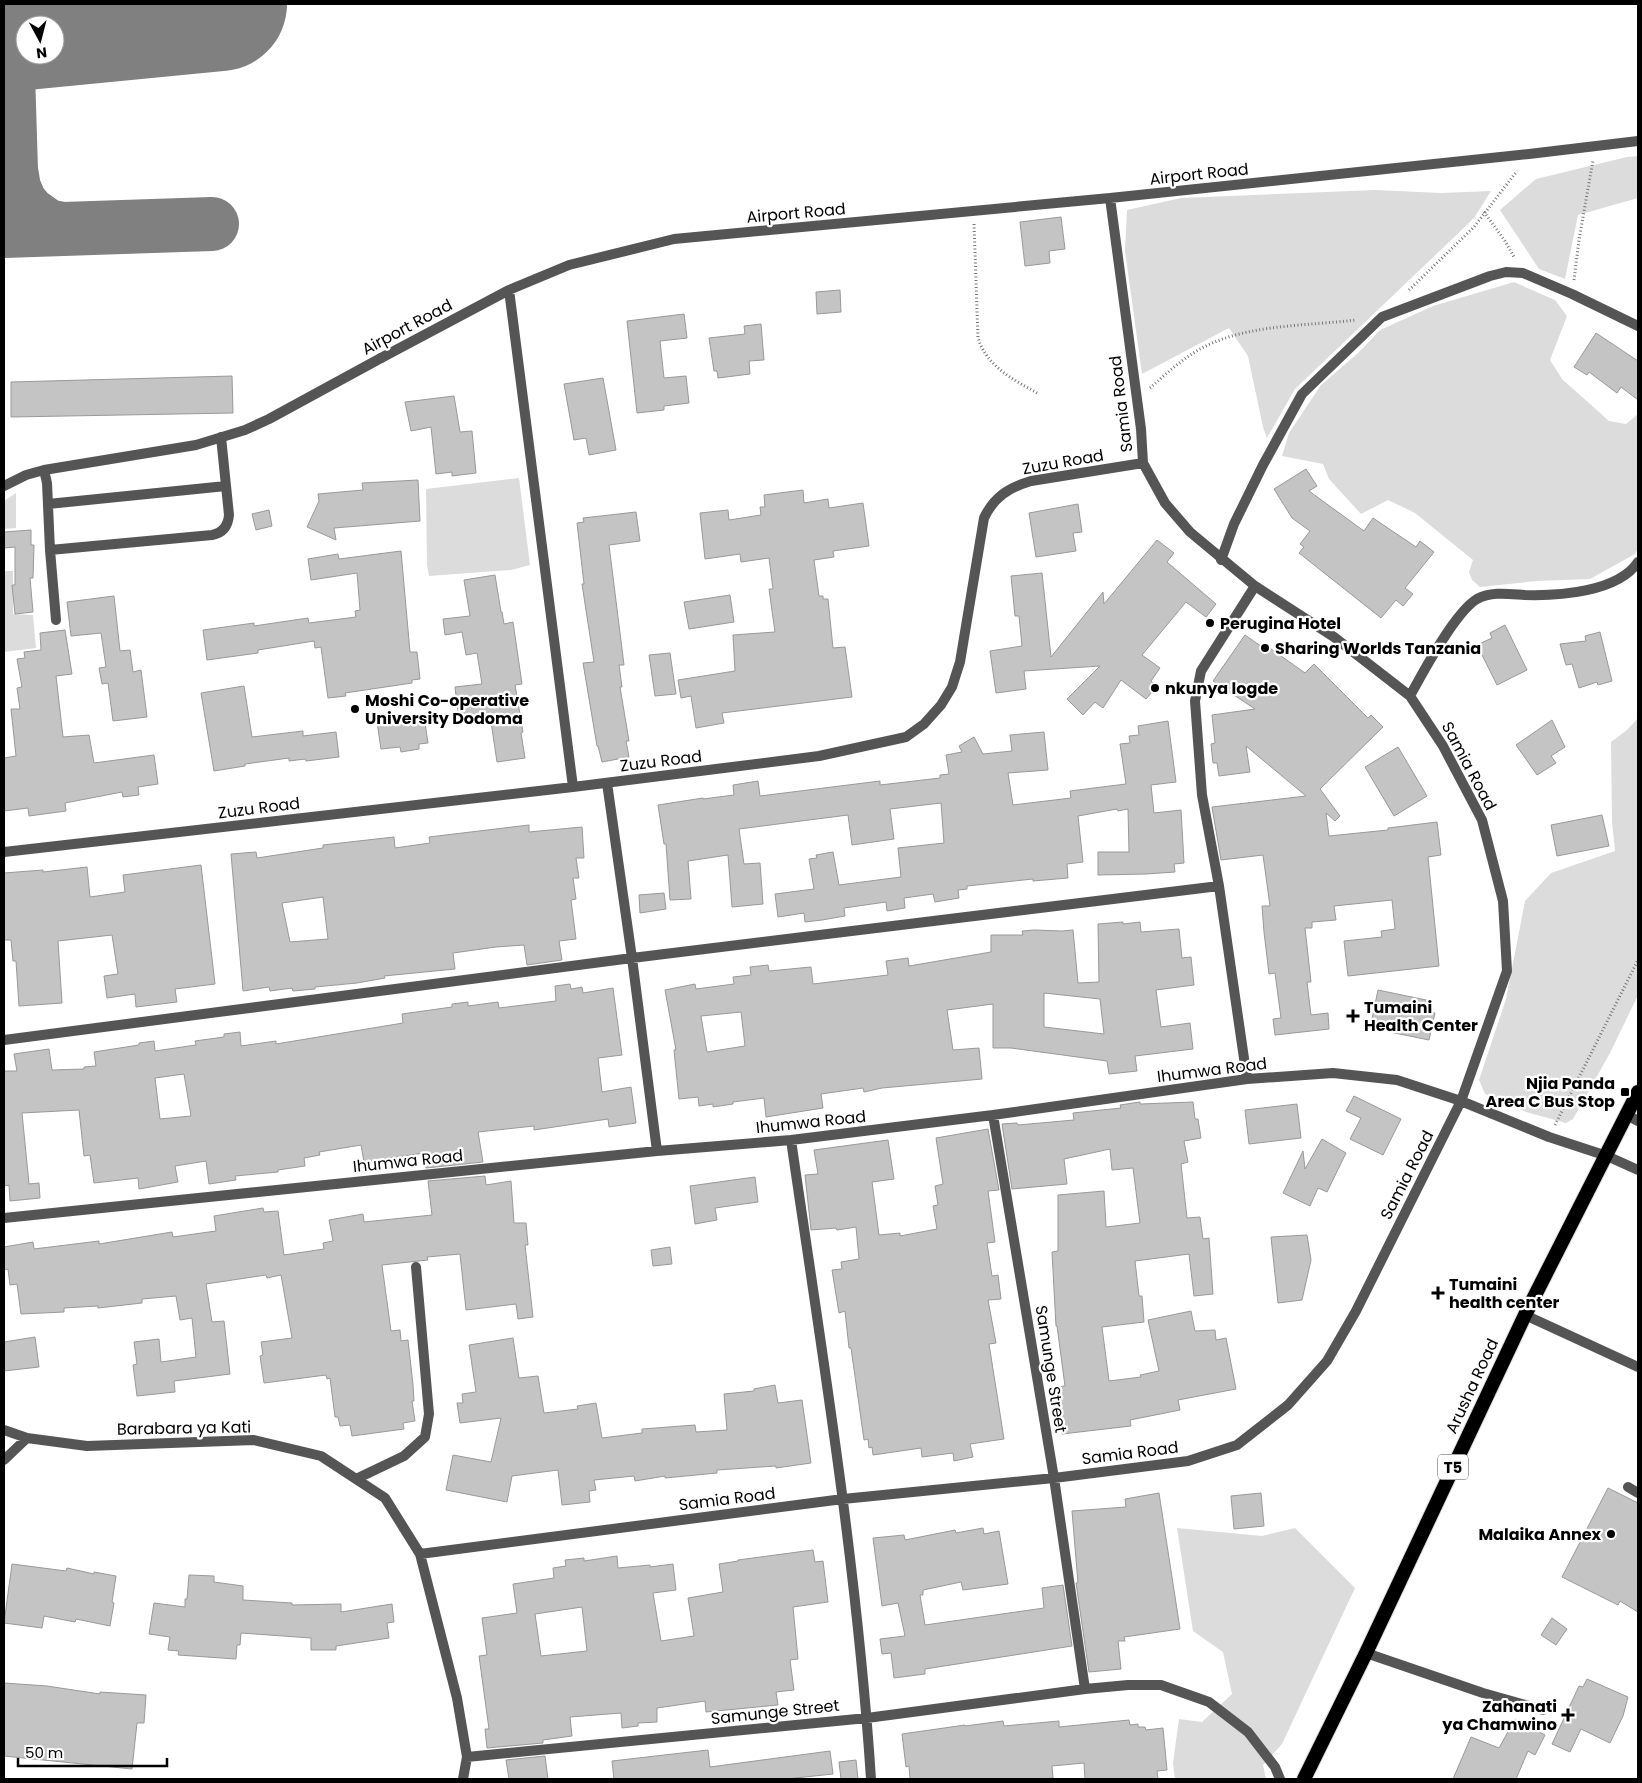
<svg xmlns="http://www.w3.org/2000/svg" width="1642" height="1783" font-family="Poppins,sans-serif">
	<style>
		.green { fill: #dcdcdc }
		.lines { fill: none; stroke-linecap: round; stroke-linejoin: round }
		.taxiway { stroke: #808080; stroke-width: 54 }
		.runway { stroke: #808080; stroke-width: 134 }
		.building { fill: #c4c4c4; stroke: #999; fill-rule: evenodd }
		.trunk-casing { stroke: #dbdbdb; stroke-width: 16 }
		.path { stroke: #777; stroke-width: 3; stroke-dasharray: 1 2.5; stroke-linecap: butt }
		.service { stroke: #555; stroke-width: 10 }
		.minor { stroke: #555; stroke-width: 10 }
		.tertiary { stroke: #555; stroke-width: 10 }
		.trunk { stroke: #000; stroke-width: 14 }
		.poi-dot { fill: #000; stroke: #fff; stroke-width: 2 }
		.labels { text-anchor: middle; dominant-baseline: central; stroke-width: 4.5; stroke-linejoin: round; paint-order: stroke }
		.shield { fill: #fff; stroke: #4c4c4c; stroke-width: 1 }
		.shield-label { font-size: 15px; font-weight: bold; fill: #000 }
		.street-label { font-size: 16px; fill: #000; stroke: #fff }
		.poi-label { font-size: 16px; font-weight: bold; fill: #000; stroke: #fff; text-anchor: start }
	</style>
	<rect width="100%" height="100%" fill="#fff"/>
	<path class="green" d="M1638,156V198L1578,215L1565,279L1539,269L1500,210L1536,179L1627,157Z
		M1376,190L1441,193L1491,191L1474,218L1448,243L1295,389L1267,438L1263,427L1248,356L1229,328L1142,374L1125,251L1127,210L1181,198Z
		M1514,282L1555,300L1567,316L1550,360L1562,379L1609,421L1626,424L1638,414V548L1635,554L1590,579L1537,581L1480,587L1472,580L1469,572L1473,560L1415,513L1388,500L1361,514L1329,479L1323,464L1282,456L1289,433L1321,385L1358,353L1380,330L1433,306Z
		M519,478L530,565L511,570L429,576L427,565L426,489Z
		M16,493V528L4,529V501Z
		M4,571H13V614L33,615L36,648L4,652Z
		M1638,718V995L1610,1053L1573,1119L1566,1123L1526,1112L1485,1094L1479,1080L1506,999L1525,901L1551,873L1615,851L1612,822L1611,742L1627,730Z
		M1177,1528L1262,1536L1295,1528L1355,1588L1282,1744L1263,1765L1266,1779H1175L1173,1763L1179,1719L1202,1722L1232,1694L1223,1652L1193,1631Z"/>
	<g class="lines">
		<path class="taxiway" d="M36,25L41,21
			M4,54L8,72L11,170L14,188L20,202L29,213L47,226L63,229
			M4,231L212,224"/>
		<path class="runway" d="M4,25L220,4"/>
	</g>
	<path class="building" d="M1061,217L1065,249L1049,251L1050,263L1025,266L1020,222Z
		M840,290L841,312L817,314L816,292Z
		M684,314L687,338L660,341L664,378L686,376L689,403L664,406V410L637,413L627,321Z
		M761,324L764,360L749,361L750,374L718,378L717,371H714L709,338L745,334L744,326Z
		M1596,333L1638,361V400L1621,387L1617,393L1589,372L1587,375L1574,367Z
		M232,376L233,413L11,417V382Z
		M603,378L616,450L589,455L586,438L574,440L564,384Z
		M454,396L460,432L472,431L476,473L452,476V472L436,474L431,427L411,431L405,402Z
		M1306,469L1317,486L1309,491L1364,531L1373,518L1416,547L1420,541L1434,552L1405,588L1413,594L1403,606L1396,600L1381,618L1299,553L1304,547L1300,544L1310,531L1292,518L1274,489Z
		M418,480L420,521L334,528L336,540L307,527L319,501L318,494L363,490L362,483Z
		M803,490L804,503L828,499L829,508L863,503L869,546L833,551L834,557L814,560L819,596H823V599H828L833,648L845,647L852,697L722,713L724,723L696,728L691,696L681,698L678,680L735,671L733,635L775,632L769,589H773L769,558L741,562L740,554L705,559L700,513L728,510L729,520L761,515L760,507H765L764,495Z
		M1078,504L1082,532L1073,533L1076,551L1036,557L1029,513Z
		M269,510L272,526L256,530L252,514Z
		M636,512L640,541L609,545L624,665H619L622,687H620L629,741H626L629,757L602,762L598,746H597L583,663L594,662L582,584H584L577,523L584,522L583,518Z
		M31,530V545H34L33,578H30L33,612L15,614L12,585H15V547L4,548V532Z
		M1157,540L1174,553L1167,562L1216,604L1206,617L1186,602L1142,655L1160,668L1151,681L1157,686L1146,699L1121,680L1103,708L1095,702L1083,715L1067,699L1100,666L1024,671L1026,689L996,693L990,651L1022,646L1019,616H1015L1011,576L1042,573L1051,657L1103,592L1104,604Z
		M401,551L410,652H417L420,679L412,680V683L345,693L346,696L328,698L321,647L315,648L314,641L258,650V653L207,660L203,630L254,623V626L308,618L309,623L356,617L355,611L360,610L357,573L311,580L308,559L338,554L339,559Z
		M495,575L501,612H502L504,624L513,622L522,684L515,685L523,732L521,733L525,758L497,762L490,715L459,719L455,687L482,684L477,653L466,655L462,632L445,635L443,619L470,616L464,580Z
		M730,595L734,622L689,629L684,602Z
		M114,596L120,651L130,650L133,672L141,670L147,717L113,721L108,683L102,684L99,668L106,667L101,633L71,636L67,602Z
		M1505,625L1527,670L1497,685L1477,645L1492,638L1490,633Z
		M65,630L72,674L56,676L63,737L89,735L94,763L154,755L158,784L138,787L139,795L123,797L122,792L65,803L66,811L29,816L28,808L4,811V758L16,756L11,709H20L17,688L22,687L17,659L25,658L24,652L41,650L40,633Z
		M1600,632L1612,681L1598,685L1597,682L1579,688L1572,664L1566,665L1560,644L1586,641L1585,636Z
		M1245,635L1265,649L1267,646L1305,673L1314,664L1368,718L1371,715L1383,727L1320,789L1340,816L1335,821L1326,813L1329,836L1388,830V828L1437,822L1441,855L1428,857L1439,966L1348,976L1344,941L1382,937L1381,931L1395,929L1392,900L1334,906L1336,920L1312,922V928H1305L1311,982H1307L1311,1015L1328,1013L1329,1029L1275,1035L1273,1019L1281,1018L1275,973L1269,974L1264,932L1262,906H1270L1263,855L1221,860L1212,807L1306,796L1246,746L1250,772L1219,776L1217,763H1213L1211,744L1215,743L1212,715L1255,709L1213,681Z
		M670,653L676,694L655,696L649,655Z
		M244,686L252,737L303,731V736L336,732L339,757L306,761L305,759L289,761V758L245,764V766L214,771L201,693Z
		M424,716L428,743L419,744V749L401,752L400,747L381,749L377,722Z
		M1552,720L1565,747L1551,756L1556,763L1537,775L1516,745Z
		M1168,721L1176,782L1151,785L1154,813L1181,810L1184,863L1174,864L1175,872L1146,874L1098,875V852H1129L1128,809L1118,811L1117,809L1078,816L1083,862L1067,864L1068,878L1033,881V879L967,886V889L958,890L959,898L935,902L933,894L904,898L905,908L887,911L886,902L844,908L845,916L822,920L805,922L804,913L778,917L775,894L814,889L809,859L817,858L816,855L833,852L839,885L901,877L898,848L944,843L941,803L890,809L894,839L852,845L848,815L739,829L744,864L760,863L763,904L732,907L728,855L688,861L691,899L670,900L666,844H664L658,805L703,798V799L734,795L733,785L758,781L760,796L880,781V785L940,778V775L949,774L946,755L962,752L959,746L974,737L983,754L1012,751L1010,735L1044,732L1048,770L1008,773L1013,805L1071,798L1070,791L1126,784L1120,744L1130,743L1129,736L1139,735L1138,726Z
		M1398,747L1427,796L1394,816L1365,767Z
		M1602,815L1609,846L1557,856L1551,825Z
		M529,825V832L582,827L584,858H576L579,878H573L576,899L571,900L576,939L559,941L562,960L527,965L524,945L496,947L453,953L455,969L384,976L385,978L357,983L315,987V989L293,991L292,988L270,991L269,987L243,991L231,854L256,852L257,858L323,848V845L394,837L395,848L430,843L429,837ZM323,897L328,939L290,942L282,903Z
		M201,865L215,984L175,989L177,1002L136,1007L135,994L107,998L104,976L118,974L112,935L58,941L62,1003L19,1006L16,961H13L11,940H4V873L43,870V872L87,867L90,897L125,892L123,875Z
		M664,893L666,909L640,913L639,895Z
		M1123,922V924L1140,922L1141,932L1179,929L1182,958L1191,957L1194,985L1156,990L1161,1027L1190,1023L1193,1049L1135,1056L1137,1071L1109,1074L1107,1061L1011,1048H993V1004L947,1010L953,1050L979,1048L982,1079L882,1088L864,1092L863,1088L821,1094L823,1108L766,1117L764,1098L733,1102V1104L713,1107V1104L699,1106L698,1097L679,1099L674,1050H676L665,990L695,984L696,989L734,984L733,977L751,975L750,967L768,965L769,971L811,967L813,984L888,975L886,961L908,958L909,966L991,952V935H1023L1022,931L1034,930L1062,931L1073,930L1078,983L1099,982L1098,924ZM1044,993L1100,999L1104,1034L1044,1027ZM741,1012L745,1046L707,1052L701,1016Z
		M570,984L571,989L582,987L583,993L613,988L622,1055L598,1058L602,1092L631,1087L636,1123L609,1127L608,1119L534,1130V1126L478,1132L483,1162L426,1168L424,1153L364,1162L361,1145L319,1152L320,1155L304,1158L305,1166L278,1170V1172L235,1176L236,1180L209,1184L206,1161L175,1166L178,1182L139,1189L138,1178L94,1183L90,1155L84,1156L79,1110L22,1113L29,1184L39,1183L40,1198L10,1201L9,1185L4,1186V1071H17L14,1054L49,1049L52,1070L84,1069V1067L96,1066L94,1052L139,1045V1043L154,1041L155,1051L196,1045L195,1041L224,1037V1034L240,1032L241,1046L276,1041V1044L403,1023L402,1014L452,1007V1004L468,1002V1006L498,1002L499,1008L556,1001L555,986ZM184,1074L191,1116L160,1119L155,1078Z
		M1378,990L1431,1001L1429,1012L1435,1013L1429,1040L1370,1028Z
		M1354,1096L1401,1119L1383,1155L1350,1139L1361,1118L1346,1111Z
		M1140,1102V1104L1193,1102L1195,1119H1198L1201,1138L1184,1141L1188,1162L1181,1164L1187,1218L1200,1217L1203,1239L1209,1238L1213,1294L1194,1296L1189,1254L1135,1261L1139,1296H1142L1144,1322L1102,1327L1109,1381L1141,1377L1140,1375L1159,1371L1148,1320L1191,1311L1195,1331L1215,1330L1216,1340L1226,1338L1236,1389L1178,1400L1180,1410L1130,1420L1131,1426L1062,1434L1056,1387L1065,1386L1057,1326H1056L1052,1252L1058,1251V1195L1104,1191L1106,1227L1140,1223L1133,1168L1112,1170L1110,1149L1064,1159L1067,1184L1012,1189L1002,1124L1017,1123L1018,1125L1074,1120L1073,1113L1121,1108L1120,1105Z
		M1297,1104L1301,1138L1249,1144L1245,1110Z
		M988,1129L999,1190L988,1191L995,1242L987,1243L992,1276L998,1275L1001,1299L988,1300L996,1343L989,1344L1004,1439L970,1444L973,1457L954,1461L953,1453L922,1457L921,1448L873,1455L872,1447L869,1448L868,1439L864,1440L851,1348H849L845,1311L839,1313L832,1270L842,1269L841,1262L859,1259L856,1227L837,1230L836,1228L811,1230L805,1175L818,1174L814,1150L888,1140L894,1179L872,1182L879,1235L900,1233V1236L937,1229L933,1206L938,1205L935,1186L943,1184L936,1138Z
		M1322,1139L1346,1153L1327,1192L1318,1188L1310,1206L1283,1193L1303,1151L1305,1169Z
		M485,1176L486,1185L511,1181L514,1223H526L528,1245H525L533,1317L518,1319L516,1304L466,1310L460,1254L427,1257L428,1260L382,1265L391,1331L400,1330L401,1341L408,1340L413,1385L414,1401H412L415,1421L403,1423L404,1429L352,1436L350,1425L340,1426L338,1417H335L330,1378L327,1379L326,1375L264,1383L260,1356L263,1355L261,1342L292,1338L281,1275L267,1278L266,1275L206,1284L212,1322L224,1321L230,1374L174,1381L175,1392L137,1396L133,1365L137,1364L134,1342L159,1339L161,1362L196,1357L192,1318L180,1320L176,1296L142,1299V1303L98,1308V1306L64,1308V1312L21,1314L17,1284L10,1285L8,1269L4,1270V1247L33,1242L34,1249L99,1241V1244L172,1232L173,1237L216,1231L214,1216L263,1208L264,1212L278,1211L284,1255L324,1249L323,1243L333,1241L329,1220L363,1214L364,1222L432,1215L428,1181Z
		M755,1177L758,1202L715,1208L717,1220L695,1224L690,1186Z
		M1307,1235L1311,1260L1302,1300L1278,1303L1271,1237Z
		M670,1247L672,1264L653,1266L651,1250Z
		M35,1337L39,1367L4,1371V1342Z
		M513,1338L519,1378L538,1376L544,1413L578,1409L577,1406L596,1403L602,1438L642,1433V1429L695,1425L696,1432L727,1430L724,1394L754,1391V1389L775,1385L778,1403L802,1400L811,1463L776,1468V1466L717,1470V1473L665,1478V1476L635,1481L634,1476L594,1480L596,1490L589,1491L590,1502L562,1505L558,1470L512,1476L507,1502L446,1490L453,1455L491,1462L501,1418L460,1423L457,1403H463L462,1394L476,1392L469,1345Z
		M1608,1488L1638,1503V1612L1620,1601L1618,1605L1562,1577Z
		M1159,1493L1180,1629L1124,1637L1125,1641H1118L1121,1669L1089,1672L1076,1583H1078L1072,1511L1126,1507L1125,1499Z
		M1261,1493L1264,1526L1234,1529L1231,1496Z
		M983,1528L984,1534L999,1531L1008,1584L963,1590L961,1582L923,1590V1595H920L925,1625L1044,1608L1042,1588L1063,1585L1072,1646L925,1669V1674L894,1678L891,1653L882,1654L880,1639L905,1636L898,1603L882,1606L873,1538L904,1535L905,1540L955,1530L956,1533Z
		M813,1550L815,1562L823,1561L828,1602L793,1607L798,1659L790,1660L794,1690L776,1692L778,1705L706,1712L705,1701L657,1708V1722L638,1723V1726L622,1728L621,1713L570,1717L572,1736L543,1740V1743L487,1748L485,1729H489L479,1656L487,1655L482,1618L517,1613L513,1584L554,1578L553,1568L566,1566L565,1560L584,1558V1561L617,1556L618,1568L650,1565V1567L673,1564L676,1590L653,1593L661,1641L694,1636L688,1598L723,1592L719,1564L738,1561V1560ZM582,1607L587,1651L541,1656L535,1614Z
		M12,1564L66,1571L67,1568L94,1574V1572L116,1576L112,1602L114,1603L110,1626L76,1619L75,1622L44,1616L42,1628L4,1623Z
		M189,1575L214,1576V1582L243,1586V1600L292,1603V1605L341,1604V1612L392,1604L394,1622L387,1623L389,1638L336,1646V1650H311V1638L241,1633L240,1645H237L236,1659L178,1655L179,1651L168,1650L170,1637L149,1634L154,1603L185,1607V1599H187Z
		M1552,1618L1567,1629L1556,1645L1541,1635Z
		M1587,1679L1628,1697L1623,1716L1610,1743L1581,1729L1570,1752L1552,1744L1579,1686L1583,1687Z
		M4,1683L47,1686L100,1694V1692L146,1695L144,1723H137L132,1769L4,1756Z
		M1515,1719L1545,1735L1535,1755L1528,1751L1516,1779H1453L1471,1737L1499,1748Z
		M1129,1720L1130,1725L1138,1724V1727H1145L1146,1730L1163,1728L1167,1770L1157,1771L1158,1779H1085L1084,1763L1052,1766L1053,1778L1039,1779H910L909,1766L906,1767L902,1734L965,1725V1726L1003,1721L1004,1726L1059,1721V1727Z
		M708,1750L710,1767L830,1751L833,1774L786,1779H614L612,1761Z
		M545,1756L548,1779H509L506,1760Z
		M856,1760L858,1779H841L839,1762Z"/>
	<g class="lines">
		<defs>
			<path id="trunk" d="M1304,1779L1366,1653L1525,1315L1638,1092"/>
		</defs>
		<use href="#trunk" class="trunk-casing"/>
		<path class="path" d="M1484,212L1505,241L1514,257
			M974,224L978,338C987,367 1014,380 1039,394
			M1574,280L1579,240L1593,160
			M1409,290L1474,227L1517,171
			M1150,388C1166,374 1183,358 1202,348C1247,324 1306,326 1356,320
			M1555,1125L1638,960"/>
		<path class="service" d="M44,470L47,483L50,550L212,535C223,533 228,526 229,515L221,437
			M4,486L26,475L44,470L196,445L245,430L269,419L381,358
			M48,504L226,486
			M50,550L56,620
			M1628,1487L1638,1493
			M1366,1653L1483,1693L1543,1710"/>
		<path class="minor" d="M509,290L573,787
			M381,358L509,290L569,265L674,239L1110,198L1529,154L1638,141
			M1221,560L1234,524L1263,465L1302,394L1382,317L1490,276L1506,272L1523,273L1572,294L1638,326
			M1410,696C1423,672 1455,612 1477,599C1492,591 1509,594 1525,595C1559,596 1618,592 1638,562
			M607,783L632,958L657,1151
			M4,852L573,787L819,756L906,737L924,724L941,705L952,687L960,662L984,518C994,497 1008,488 1031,481L1143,463
			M4,1040L632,958L1219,886
			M1247,1079L1219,886L1202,795L1195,701L1201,671L1255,586
			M993,1115L1054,1478L1085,1689
			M791,1140C822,1353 857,1565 871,1779
			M4,1218L657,1151L791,1140L993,1115L1247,1079L1333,1073L1397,1080L1461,1101L1549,1137L1607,1156
			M1525,1315L1638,1367
			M4,1430L27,1438L87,1446L254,1440L321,1456L385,1498L420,1554L457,1698L467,1757L463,1779
			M4,1460L27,1438
			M356,1479L404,1456L425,1437L429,1414L416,1267
			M420,1554L843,1499L1054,1478L1188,1461L1237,1445L1288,1405L1327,1361L1356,1311L1461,1101L1507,971L1503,901L1482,820L1443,746L1410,696L1334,637L1255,586L1190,532L1165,503L1143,463L1141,429L1110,198
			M467,1757L867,1718L1085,1689L1128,1685H1161L1209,1702L1248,1732L1275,1767L1280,1779"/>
		<path class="tertiary" d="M1627,1115L1638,1121
			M1607,1156L1638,1170"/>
		<use href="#trunk" class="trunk"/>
	</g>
	<g class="poi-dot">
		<circle cx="1210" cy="623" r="5"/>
		<circle cx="1265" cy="648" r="5"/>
		<circle cx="1155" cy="688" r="5"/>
		<circle cx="355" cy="709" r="5"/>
		<path d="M1350.5 1008.5h5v5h5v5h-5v5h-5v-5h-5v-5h5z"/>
		<rect x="1620" y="1087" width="10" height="10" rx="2.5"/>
		<path d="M1435.5 1285.5h5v5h5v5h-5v5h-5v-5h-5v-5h5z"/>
		<circle cx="1611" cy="1534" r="5"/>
		<path d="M1565.5 1707.5h5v5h5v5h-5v5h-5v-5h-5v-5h5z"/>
	</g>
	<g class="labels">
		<rect class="shield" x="1438" y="1454.5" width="30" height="25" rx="4"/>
		<g class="shield-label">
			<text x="1453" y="1467">T5</text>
		</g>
		<g class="street-label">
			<text transform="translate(1199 174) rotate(-6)">Airport Road</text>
			<text transform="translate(796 213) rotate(-5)">Airport Road</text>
			<text transform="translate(407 327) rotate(-28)">Airport Road</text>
			<text transform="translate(1121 404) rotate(-97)">Samia Road</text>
			<text transform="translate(1063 462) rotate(-10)">Zuzu Road</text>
			<text transform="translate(661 761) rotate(-7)">Zuzu Road</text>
			<text transform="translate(1469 766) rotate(62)">Samia Road</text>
			<text transform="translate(259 808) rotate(-7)">Zuzu Road</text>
			<text transform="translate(1212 1070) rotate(-7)">Ihumwa Road</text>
			<text transform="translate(811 1122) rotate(-6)">Ihumwa Road</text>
			<text transform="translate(408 1161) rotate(-6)">Ihumwa Road</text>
			<text transform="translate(1407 1175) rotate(-63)">Samia Road</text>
			<text transform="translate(1051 1369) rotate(81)">Samunge Street</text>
			<text transform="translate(1472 1386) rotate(-65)">Arusha Road</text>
			<text transform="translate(184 1428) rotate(-1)">Barabara ya Kati</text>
			<text transform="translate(1130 1453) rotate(-7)">Samia Road</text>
			<text transform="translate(727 1499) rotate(-7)">Samia Road</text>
			<text transform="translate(775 1712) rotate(-6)">Samunge Street</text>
		</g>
		<g class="poi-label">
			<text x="1220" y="623">Perugina Hotel</text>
			<text x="1275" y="648">Sharing Worlds Tanzania</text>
			<text x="1165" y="688">nkunya logde</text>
			<text x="365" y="700">Moshi Co-operative<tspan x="365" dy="18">University Dodoma</tspan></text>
			<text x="1364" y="1007">Tumaini<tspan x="1364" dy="18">Health Center</tspan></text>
			<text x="1615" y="1083" text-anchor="end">Njia Panda<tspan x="1615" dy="18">Area C Bus Stop</tspan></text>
			<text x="1449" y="1284">Tumaini<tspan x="1449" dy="18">health center</tspan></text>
			<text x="1601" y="1534" text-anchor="end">Malaika Annex</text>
			<text x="1557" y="1706" text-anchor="end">Zahanati<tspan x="1557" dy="18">ya Chamwino</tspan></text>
		</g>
	</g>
	<rect width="1642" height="1783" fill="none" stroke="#000000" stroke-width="10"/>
	<g transform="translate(40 40) rotate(173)"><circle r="24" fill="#ffffff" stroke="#999999"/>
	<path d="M0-4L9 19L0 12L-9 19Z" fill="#000000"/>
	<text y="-8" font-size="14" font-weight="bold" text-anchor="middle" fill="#000000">N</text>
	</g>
	<path d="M18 1758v8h149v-8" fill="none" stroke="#000000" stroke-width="2.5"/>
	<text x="25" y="1758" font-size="15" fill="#000000" stroke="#ffffff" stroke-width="4" paint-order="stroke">50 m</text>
</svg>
